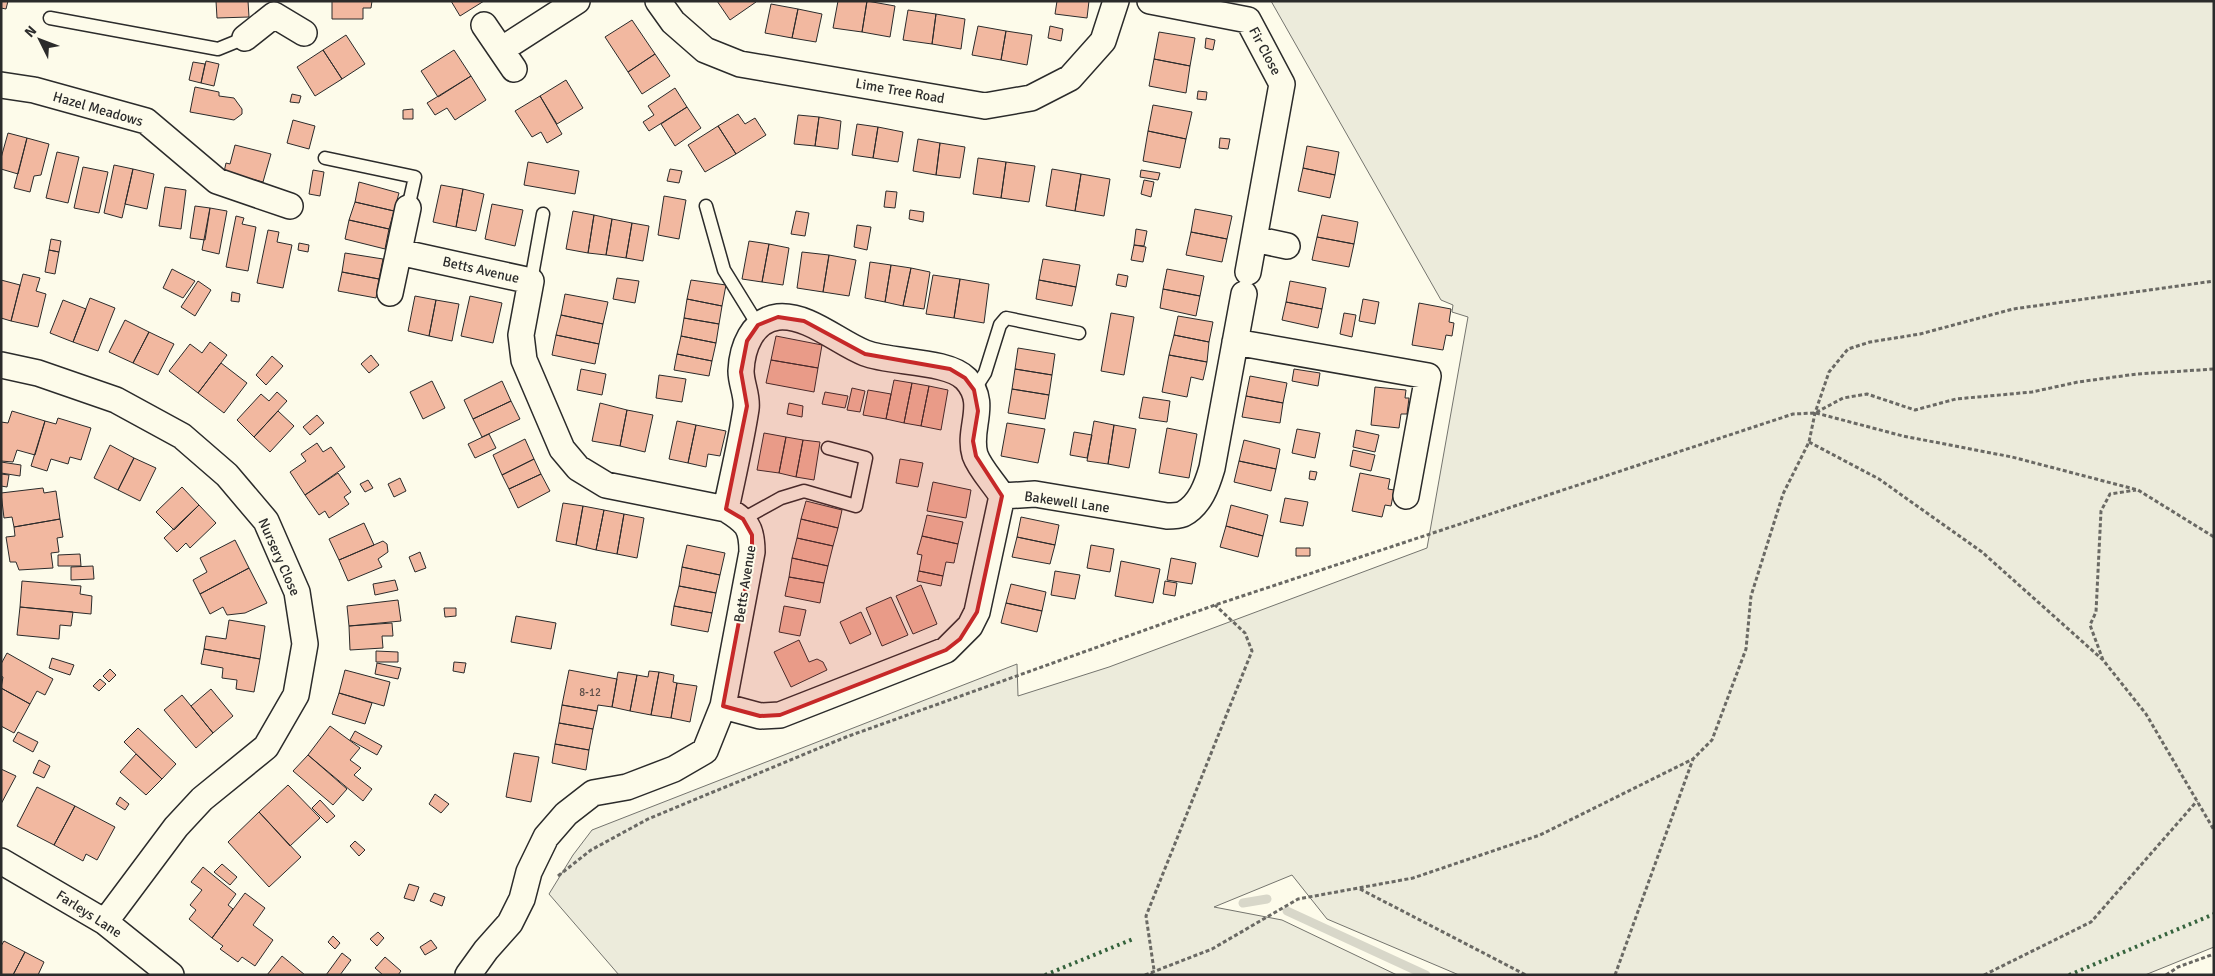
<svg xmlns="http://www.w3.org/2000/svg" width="2215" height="976" font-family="Signika,sans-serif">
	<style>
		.green { fill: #ecebdb; stroke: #74746e }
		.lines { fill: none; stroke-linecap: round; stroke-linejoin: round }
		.stream { stroke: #d8d7c9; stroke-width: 9 }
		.building { fill: #f2b8a0; stroke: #2b2b2b }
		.service-casing { stroke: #2b2b2b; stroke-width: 15 }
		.minor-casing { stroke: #2b2b2b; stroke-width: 28 }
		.path { stroke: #6a6964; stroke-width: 3; stroke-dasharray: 4 2.5; stroke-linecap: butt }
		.service { stroke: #fdfbea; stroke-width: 12 }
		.minor { stroke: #fdfbea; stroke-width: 25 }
		.hedge { stroke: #34623c; stroke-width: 4; stroke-dasharray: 2.5 4; stroke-linecap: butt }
		.marked { fill: #c62828; fill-opacity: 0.2; stroke: #c62828; stroke-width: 4; stroke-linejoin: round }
		.labels { text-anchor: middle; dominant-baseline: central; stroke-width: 4; stroke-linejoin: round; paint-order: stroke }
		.number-label { font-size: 11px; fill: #5d4e48 }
		.street-label { font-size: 14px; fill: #2b2b2b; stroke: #fdfbea }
	</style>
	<rect width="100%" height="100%" fill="#fdfbea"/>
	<path class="green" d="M1271,1H2214V947L2145,975H1459L1327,919L1292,875L1214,907L1282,920L1397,975H619L549,894L573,855L592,830L1017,664L1018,696L1109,667L1427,548L1468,317L1452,312L1453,305L1441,300Z"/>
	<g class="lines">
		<path class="stream" d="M1243,903L1267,899
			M1287,911L1426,975"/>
	</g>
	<path class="building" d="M1,1H8L6,9L1,8Z
		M216,1H248L249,17L217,18Z
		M332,1H372L371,8H363V19H332Z
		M451,1H484L460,16Z
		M717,1H755L756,2L730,20Z
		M838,1H867L862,32L833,28Z
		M867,1L895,6L890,37L862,32Z
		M1057,1H1089L1087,18L1055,14Z
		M771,4L798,9L792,38L765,33Z
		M798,9L822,14L816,42L792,38Z
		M908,10L936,14L932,44L903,40Z
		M936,14L965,19L961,49L932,44Z
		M632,20L655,54L628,72L605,37Z
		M978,26L1006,31L1001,60L972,55Z
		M1050,26L1063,29L1061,41L1048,38Z
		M1006,31L1032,35L1027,65L1001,60Z
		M1159,32L1195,38L1190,66L1154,59Z
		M346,35L365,64L342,79L323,50Z
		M1206,38L1215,40L1213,50L1205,48Z
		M323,50L342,79L315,96L297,67Z
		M454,50L471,76L438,97L421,71Z
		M655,54L670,76L642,94L628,72Z
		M1154,59L1190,66L1186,93L1149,86Z
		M206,61L219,64L214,86L201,83Z
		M193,62L205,64L201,83L189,80Z
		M471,76L486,100L455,120L447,108L435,115L427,103Z
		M566,80L583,108L557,124L540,96Z
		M195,87L219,92V96L234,98L242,109V114L234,120L190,112Z
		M675,88L687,107L649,131L643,122L654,115L648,106Z
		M1198,91L1207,92L1206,100L1197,99Z
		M292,94L301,96L299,103L290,102Z
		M540,96L562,134L547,143L541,132L532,137L515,111Z
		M1153,105L1192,112L1186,139L1148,131Z
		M687,107L701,128L675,146L661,124Z
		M413,109V119H403V110Z
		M738,114L745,124L755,118L766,135L736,154L718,126Z
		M798,115L819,117L815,146L794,144Z
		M819,117L841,121L838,149L815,146Z
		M293,120L315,126L309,149L287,143Z
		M857,124L878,127L873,158L852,155Z
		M718,126L736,154L705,172L688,145Z
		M878,127L903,132L898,162L873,158Z
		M1148,131L1186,139L1180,168L1143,161Z
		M8,133L27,138L18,174L1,169V158Z
		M27,138L49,144L41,175L34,176L30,192L14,188Z
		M1220,138L1230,139L1228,149L1219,148Z
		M918,139L940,143L936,175L913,171Z
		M940,143L965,147L960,178L936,175Z
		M235,145L271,154L263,182L224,172L226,163L230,164Z
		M1307,146L1339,152L1335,175L1303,168Z
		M57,152L79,157L68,203L46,198Z
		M978,158L1006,162L1001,198L973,194Z
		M528,162L579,171L575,194L524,185Z
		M1006,162L1035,166L1029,202L1001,198Z
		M114,165L133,169L122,218L104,213Z
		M83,167L108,172L99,213L74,208Z
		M1303,168L1335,175L1330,198L1298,191Z
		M133,169L154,174L147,209L125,204Z
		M670,169L682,171L679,183L667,181Z
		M1052,169L1081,174L1075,211L1046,206Z
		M313,170L324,172L320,196L309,194Z
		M1141,170L1160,173L1158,180L1140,177Z
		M1081,174L1110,179L1104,216L1075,211Z
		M1144,180L1154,182L1151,197L1141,194Z
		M359,182L399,193L394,211L355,202Z
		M441,185L463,189L456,227L433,222Z
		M165,187L186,190L181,229L159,226Z
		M463,189L484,194L476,231L456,227Z
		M886,191L897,192L895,208L884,207Z
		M664,196L686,200L679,239L658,235Z
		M355,202L394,211L389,229L349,220Z
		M492,204L523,210L515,246L485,239Z
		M195,206L210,208L205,240L190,238Z
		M210,208L227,211L219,254L202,250Z
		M1195,209L1232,216L1227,239L1191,232Z
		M910,210L924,212L923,222L909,219Z
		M573,211L594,215L588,253L566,249Z
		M796,211L809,213L805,236L791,234Z
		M594,215L612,219L606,255L588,253Z
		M1322,215L1358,222L1354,244L1317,237Z
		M236,216L244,218L242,224L256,227L248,271L226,267Z
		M612,219L632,223L626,258L606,255Z
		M349,220L389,229L385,249L345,239Z
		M632,223L649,226L643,261L626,258Z
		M857,225L871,227L867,250L854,247Z
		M1136,229L1147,231L1144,246L1134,245Z
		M268,230L279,232L277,242L292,245L283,288L257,283Z
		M1191,232L1227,239L1222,262L1186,255Z
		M1317,237L1354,244L1349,267L1312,260Z
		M51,239L61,241L59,252L49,250Z
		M749,241L769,244L762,282L742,279Z
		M299,243L309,245L308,252L298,250Z
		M769,244L789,248L783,285L762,282Z
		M1134,245L1146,247L1143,262L1131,260Z
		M49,250L59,252L55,274L45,272Z
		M802,252L829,255L823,292L797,288Z
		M345,253L383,259L379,279L342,272Z
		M829,255L856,260L849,296L823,292Z
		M1043,259L1080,265L1076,287L1039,280Z
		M870,262L891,265L885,302L865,298Z
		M891,265L911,268L903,306L885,302Z
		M911,268L930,272L924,309L903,306Z
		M172,269L195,281L183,298L163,288Z
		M1167,269L1204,276L1200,296L1163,289Z
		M342,272L379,279L376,298L338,291Z
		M23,274L40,278L36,291L46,294L38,327L11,321Z
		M1118,274L1128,276L1126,287L1116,285Z
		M933,275L960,279L954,318L926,314Z
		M617,278L639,281L635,303L613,299Z
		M960,279L989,284L984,323L954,318Z
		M1,280L20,285L11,321L1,318Z
		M691,280L726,285L722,306L687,299Z
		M1039,280L1076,287L1072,306L1036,299Z
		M198,281L211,290L195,316L181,307Z
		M1290,281L1326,288L1322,309L1286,302Z
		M1163,289L1200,296L1196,316L1160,308Z
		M232,292L240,294L239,302L231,301Z
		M565,294L608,302L603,324L561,315Z
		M415,296L436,300L429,336L408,331Z
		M470,296L502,303L493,343L461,336Z
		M90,298L115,308L98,351L73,342Z
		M687,299L722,306L719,324L684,318Z
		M1363,299L1379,302L1375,324L1359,321Z
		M63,300L86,309L73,342L50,333Z
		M436,300L459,304L452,341L429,336Z
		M1286,302L1322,309L1318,328L1282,320Z
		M1419,303L1451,309L1449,322L1454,323L1452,336L1446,335L1443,350L1412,345Z
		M1111,313L1134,317L1124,375L1101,371Z
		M1344,313L1356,315L1352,337L1340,334Z
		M561,315L603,324L599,344L556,335Z
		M1178,316L1213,322L1209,342L1174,335Z
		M684,318L719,324L716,343L681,336Z
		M125,320L149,332L133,363L109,352Z
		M149,332L174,344L158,375L133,363Z
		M556,335L599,344L595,364L552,355Z
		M1174,335L1209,342L1207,362L1169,355Z
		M681,336L716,343L712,361L677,354Z
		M776,336L822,345L818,368L771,360Z
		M210,342L227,355L198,393L169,371L190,344L202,353Z
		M1018,348L1055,354L1052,375L1015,369Z
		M677,354L712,361L709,376L674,370Z
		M371,355L379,365L369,373L361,364Z
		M1169,355L1207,362L1203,380L1191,377L1187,397L1162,392Z
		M272,356L283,366L266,385L256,375Z
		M771,360L818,368L814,392L766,383Z
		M221,363L247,383L224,413L198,393Z
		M581,369L606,374L602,395L577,390Z
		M1015,369L1052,375L1049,395L1012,389Z
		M1294,369L1320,373L1318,386L1292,381Z
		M659,375L686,379L682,402L656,398Z
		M1250,376L1287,383L1283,403L1246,396Z
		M894,380L912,383L904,423L886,419Z
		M432,381L445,408L423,419L410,392Z
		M502,381L511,401L473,419L464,400Z
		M912,383L929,386L921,426L904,423Z
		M929,386L948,390L941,430L921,426Z
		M1375,387L1406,390L1405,398H1409L1407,414H1401L1399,428L1371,425Z
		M852,388L865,391L860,412L847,410Z
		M1012,389L1049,395L1045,419L1008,413Z
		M868,390L891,394L886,419L863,415Z
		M277,392L287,401L254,437L237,420L261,394L269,401Z
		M825,392L848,396L845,408L822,404Z
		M1246,396L1283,403L1280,423L1242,417Z
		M1143,397L1170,401L1167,422L1139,418Z
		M511,401L520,419L482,437L473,419Z
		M600,403L627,410L620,446L592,441Z
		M789,403L803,406L802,417L787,414Z
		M627,410L653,415L645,452L620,446Z
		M12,411L45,421L35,455L17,450L13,462L1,461V422L8,423Z
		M278,411L294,426L270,452L254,437Z
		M317,415L324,423L310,435L303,427Z
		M58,418L91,428L81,460L70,457L68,464L51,459L47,471L31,466L45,421L56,424Z
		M677,421L696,425L688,463L669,459Z
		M1094,421L1114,425L1108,464L1087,461Z
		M1007,423L1045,429L1038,463L1001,456Z
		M696,425L726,431L720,456L708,454L706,467L688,463Z
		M1114,425L1136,429L1129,468L1108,464Z
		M1167,428L1197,434L1189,478L1159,473Z
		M1297,429L1320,433L1315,458L1292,453Z
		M1356,430L1379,435L1375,452L1353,447Z
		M1074,432L1092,435L1087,458L1070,455Z
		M764,433L786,437L779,473L757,470Z
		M489,434L496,448L475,458L468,444Z
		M786,437L803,440L796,477L779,473Z
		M525,439L534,459L502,475L493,455Z
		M803,440L820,442L814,480L796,477Z
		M1244,440L1280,449L1276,469L1239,461Z
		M317,443L323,452L331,447L345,467L305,495L290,472L306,461L301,454Z
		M110,445L134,458L118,490L94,478Z
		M1353,450L1375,455L1371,471L1350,466Z
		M134,458L156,468L140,501L118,490Z
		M534,459L541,474L509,489L502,475Z
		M900,459L923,463L918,487L896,483Z
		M1239,461L1276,469L1271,491L1234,482Z
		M1,462L21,465L20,476L1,473Z
		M1310,471L1317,472L1315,480L1309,479Z
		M338,473L351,492L344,497L349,504L329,518L325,511L319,515L305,495Z
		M1360,473L1390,479L1388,489L1394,490L1391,506L1385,505L1382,517L1352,511Z
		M1,474L9,475L7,487L1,486Z
		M541,474L550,491L518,508L509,489Z
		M400,478L406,491L394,497L388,484Z
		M368,480L373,488L365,492L360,484Z
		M933,482L971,490L966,518L927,511Z
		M182,487L199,505L174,530L156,512Z
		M43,488L44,493L56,491L60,519L14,527L12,517L4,518L1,493Z
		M1285,498L1308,502L1303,526L1280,522Z
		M806,501L842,510L838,528L801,519Z
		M563,503L583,506L576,545L556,541Z
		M199,505L216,523L190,548L186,543L177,552L164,538Z
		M1231,505L1268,515L1263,536L1226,526Z
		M583,506L604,510L596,550L576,545Z
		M604,510L624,514L617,554L596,550Z
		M624,514L644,518L637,558L617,554Z
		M927,515L963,522L958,544L922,536Z
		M1021,517L1059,525L1055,545L1017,537Z
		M60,519L63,537L57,538L59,552L51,553L53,568L19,570L16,562H10L6,537L15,536L14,527Z
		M801,519L838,528L833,546L797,538Z
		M364,523L374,545L339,560L329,539Z
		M1226,526L1263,536L1258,557L1220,547Z
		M922,536L958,544L954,563L946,562L943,576L919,571L922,555L917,554Z
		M1017,537L1055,545L1050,564L1012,557Z
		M797,538L833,546L828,566L792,558Z
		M235,540L249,568L200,594L193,580L207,572L200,558Z
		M383,541L387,544L388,552L378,559L382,567L348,581L339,560Z
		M687,545L725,553L720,575L682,567Z
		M1091,545L1114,549L1110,572L1087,568Z
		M1296,548H1310V556H1296Z
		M420,552L426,568L415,572L409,557Z
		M80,554L81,566H58V555Z
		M792,558L828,566L824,583L789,577Z
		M1171,558L1196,563L1192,584L1167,580Z
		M1121,561L1160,569L1153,603L1115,596Z
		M93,566L94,579L71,580V567Z
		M682,567L720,575L716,593L679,586Z
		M249,568L267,603L245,613L227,615L223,607L210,614L200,594Z
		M919,571L943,576L941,586L917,581Z
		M1055,571L1080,575L1075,599L1051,595Z
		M789,577L824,583L820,603L785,596Z
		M395,580L398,590L375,595L373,584Z
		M22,581L81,586L80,594L92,596L91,614L20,607Z
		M1165,581L1177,583L1175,596L1163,594Z
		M1011,584L1046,592L1042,611L1006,603Z
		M921,585L937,624L913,634L896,596Z
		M679,586L716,593L712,613L674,606Z
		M891,597L908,635L882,646L866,608Z
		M398,600L401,621L349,626L347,606Z
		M1006,603L1042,611L1037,632L1001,623Z
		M674,606L712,613L708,632L671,625Z
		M784,606L806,610L800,636L779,632Z
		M20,607L73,612L71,626L60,625L59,639L17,635Z
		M444,608H456V616L445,617Z
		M861,612L871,634L850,644L840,622Z
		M516,616L556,623L551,649L511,642Z
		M229,620L265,626L260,659L204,649L206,636L226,639Z
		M392,623L393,636H382L383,648L350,650L349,626Z
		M799,640L809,662L817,659L823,662L827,670L791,687L774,652Z
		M204,649L260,659L254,692L236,689L237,680L222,678L223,668L201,664Z
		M376,651L398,652V662H376Z
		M7,653L53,679L45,695L37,691L30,704L1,688L3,677L1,676V664Z
		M52,658L74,665L70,675L49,668Z
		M454,662L466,663L464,673L453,671Z
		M377,663L401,668L398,679L375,674Z
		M110,669L116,675L109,682L103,676Z
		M345,670L390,682L384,706L339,693Z
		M569,670L617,679L612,707L598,705L597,711L562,705Z
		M649,671L659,672L651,715L630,711L637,675L648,677Z
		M618,672L637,675L630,711L612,707Z
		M659,672L674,675L673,682L677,683L671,718L651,715Z
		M100,679L106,684L99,691L93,686Z
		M677,683L697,686L690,722L671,718Z
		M1,688L30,704L14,733L1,726Z
		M211,689L233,716L213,733L191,706Z
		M339,693L372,703L365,724L332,714Z
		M182,695L213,733L196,748L164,710Z
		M562,705L597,711L593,729L559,723Z
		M559,723L593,729L589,750L555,744Z
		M330,726L360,748L350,760L361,768L354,775L372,789L363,801L308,755Z
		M138,728L176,764L162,779L124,742Z
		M355,731L382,746L377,755L350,740Z
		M18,732L38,742L33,752L13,741Z
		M555,744L589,750L586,770L552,763Z
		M514,753L539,757L531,802L506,797Z
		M136,754L162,779L146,795L120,772Z
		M308,755L347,789L333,805L293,771Z
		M39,760L50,766L44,778L33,773Z
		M1,769L16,776L1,804Z
		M288,785L320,818L290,846L259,812Z
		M37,787L75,806L54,845L17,826Z
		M435,794L449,804L441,813L429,804Z
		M120,797L129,804L125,810L116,804Z
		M320,800L335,816L327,823L312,808Z
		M75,806L115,827L97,860L86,854L83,861L54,845Z
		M259,812L301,857L269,887L228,842Z
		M355,841L365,850L359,856L350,846Z
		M222,864L237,877L230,885L214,872Z
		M203,867L236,894L228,905L233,909L212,938L189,919L196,910L190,905L202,890L191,882Z
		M409,884L419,887L414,901L404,898Z
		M245,893L265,908L253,925L273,940L255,966L242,957L238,962L220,949L223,946L212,938Z
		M434,893L445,897L442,906L430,901Z
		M378,932L384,938L377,946L370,939Z
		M333,936L340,943L335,949L328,942Z
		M431,940L437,948L425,955L420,947Z
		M4,941L25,952L13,975H1V946Z
		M25,952L44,962L38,975H13Z
		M342,953L351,960L340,975H326Z
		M282,956L305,975H267Z
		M385,957L401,971L398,975H383L375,968Z"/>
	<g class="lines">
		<defs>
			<path id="service" d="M50,18L218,49L245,38
				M325,158L415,177L408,208
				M706,206L724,270L758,325
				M531,281L543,214
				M974,390L985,373L1000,325L1006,318L1079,333
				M743,519L781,498L804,491L856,506L866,458L828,448"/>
			<path id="minor" d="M658,1L673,22L705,50L740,64L985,106L1031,98L1070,78L1103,41L1116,1
				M1150,1L1248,20L1282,84L1248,272
				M484,25L514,69
				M245,38L274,15L304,33
				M501,50L577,1
				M1,85L34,90L146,121L217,181L290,206
				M1254,239L1287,246
				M399,252L531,281L521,335L524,360L562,449L578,468L606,485L726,509C747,522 752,527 752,552L723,706L705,751L674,769L627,787L593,793L566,814L546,837L529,872L522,899L510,923L486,950L468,975
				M390,293L408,208
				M1235,342L1428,376L1406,496
				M1,365L38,373L116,400L182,436L227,475L266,521L297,592L305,644L296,695L266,747L202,799L176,827L105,922
				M1002,496L1035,494L1167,516C1171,516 1178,516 1183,514C1200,505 1207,485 1212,468L1244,294
				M726,509C733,475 741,442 746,409C748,396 741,384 741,371C742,348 752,320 778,317C808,314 839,343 865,353C890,363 948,360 966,379C989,404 967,428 975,455C980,469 994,483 1002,496
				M723,706L760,716L780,715L946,650L970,626L977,612L1002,496
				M1,861L105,922L171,975"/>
		</defs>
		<use href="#service" class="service-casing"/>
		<use href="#minor" class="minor-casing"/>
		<path class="path" d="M1816,413L1903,436L2012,457L2138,490L2214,537
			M1809,442L1879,479L1982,552L2103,660L2146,714L2214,830
			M2103,660L2090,625L2096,612L2101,511L2110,494L2136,490
			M558,876L591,850L648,819L846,737L1215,605L1793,414L1815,413L1843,398L1867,394L1915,410L1956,399L2032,392L2078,382L2137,374L2214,369
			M1360,889L1526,975
			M1145,975L1212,949L1298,899L1413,878L1540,835L1693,759L1712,740L1746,649L1751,596L1783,494L1809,442L1815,413L1829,372L1848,349L1870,342L1920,334L2013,309L2214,281
			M1151,975L1154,970L1146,916L1252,651L1245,633L1215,605
			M1615,975L1693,759
			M1984,975L2091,922L2197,801
			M2166,975L2178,967L2214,954"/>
		<use href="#service" class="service"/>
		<use href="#minor" class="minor"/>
		<path class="hedge" d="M1045,975L1133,939
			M2069,975L2214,914"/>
	</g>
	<path class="marked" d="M778,317L804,321L865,354L950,369L965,378L974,390L978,411L973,441L976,456L1002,496L977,612L960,639L946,650L780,715L760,716L723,706L752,552V535L743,519L726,509L747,406L741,372L747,341L758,325Z"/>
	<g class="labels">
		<g class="number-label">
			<text x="590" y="692">8-12</text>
		</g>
		<g class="street-label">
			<text transform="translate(1265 51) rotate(62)">Fir Close</text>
			<text transform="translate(900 91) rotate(10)">Lime Tree Road</text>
			<text transform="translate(98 109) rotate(16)">Hazel Meadows</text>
			<text transform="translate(481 270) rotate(13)">Betts Avenue</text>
			<text transform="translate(1067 502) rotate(8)">Bakewell Lane</text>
			<text transform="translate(279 557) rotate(66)">Nursery Close</text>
			<text transform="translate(745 584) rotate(-81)">Betts Avenue</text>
			<text transform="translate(89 914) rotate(33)">Farleys Lane</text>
		</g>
	</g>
	<rect width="2215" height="976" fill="none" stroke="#2b2b2b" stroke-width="5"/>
	<g transform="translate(40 40) rotate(312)" stroke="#fdfbea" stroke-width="4" paint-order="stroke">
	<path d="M0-4L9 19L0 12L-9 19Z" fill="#2b2b2b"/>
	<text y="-8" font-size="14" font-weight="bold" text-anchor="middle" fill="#2b2b2b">N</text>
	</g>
</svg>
